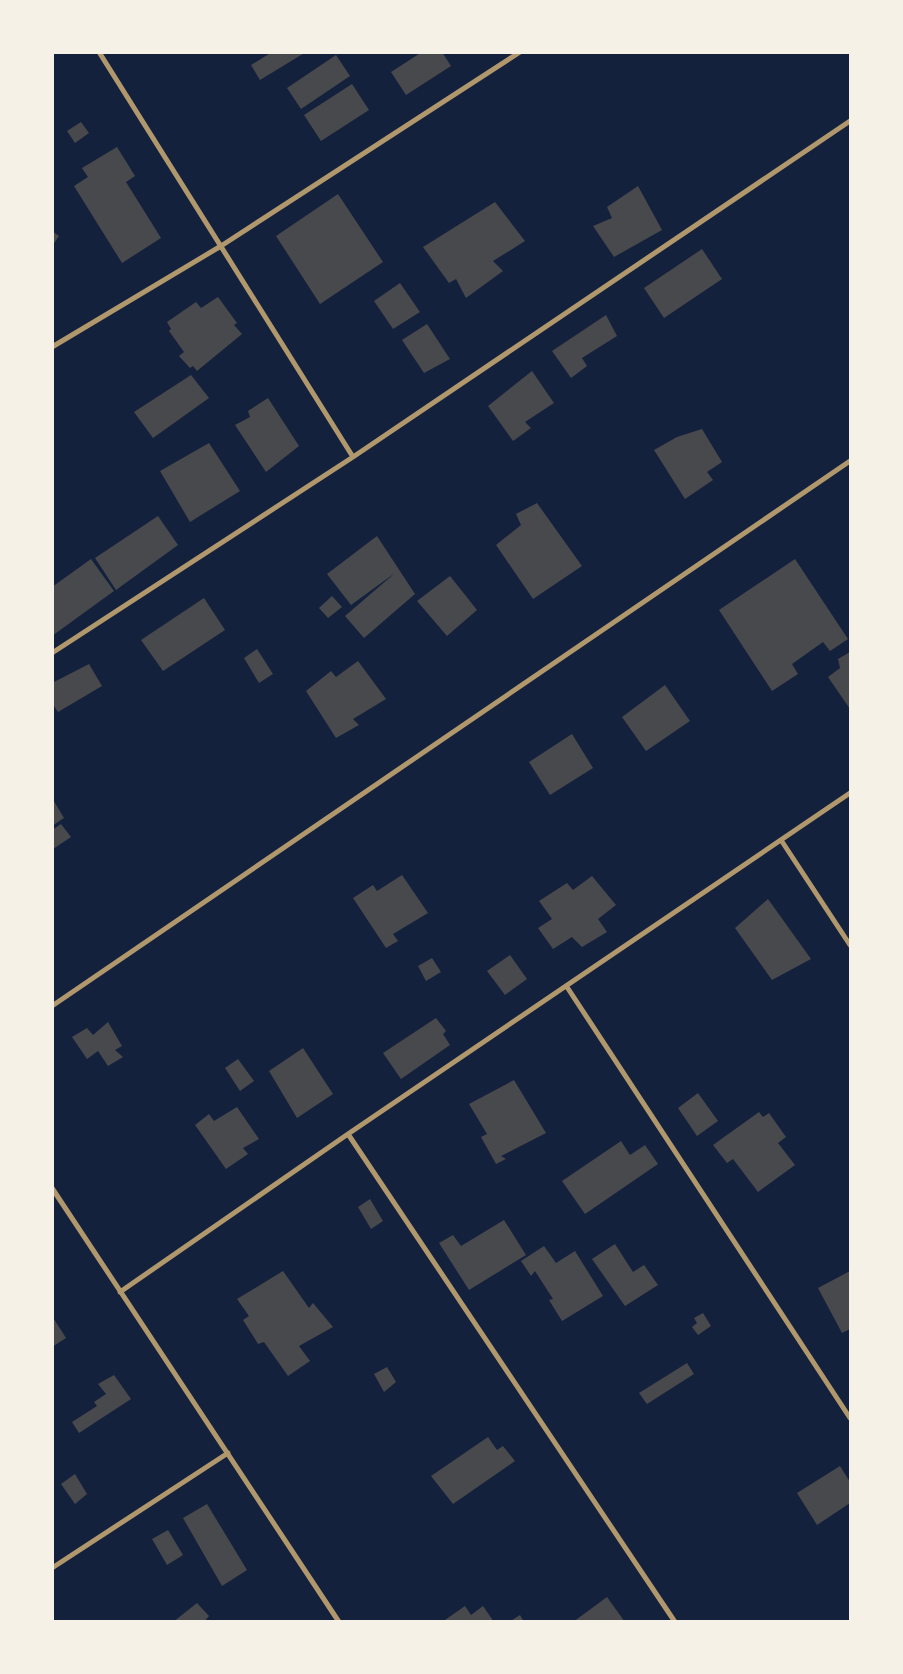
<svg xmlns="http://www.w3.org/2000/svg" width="903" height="1674" font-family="Ubuntu,sans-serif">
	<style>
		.building { fill: #48494c }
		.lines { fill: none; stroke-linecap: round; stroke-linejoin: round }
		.minor { stroke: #b1986c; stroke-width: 5 }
	</style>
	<rect width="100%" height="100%" fill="#14213d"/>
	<path class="building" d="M272,52H306L260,80L251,65Z
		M422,52H442L451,66L406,95L391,72Z
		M336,55L350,76L301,109L287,88Z
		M352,84L369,110L321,141L304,115Z
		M81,122L89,133L75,143L67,131Z
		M117,147L135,176L126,182L161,238L122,263L74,186L88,177L82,168Z
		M638,186L662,230L614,257L593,226L612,218L607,207Z
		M338,194L383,262L320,304L276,236Z
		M495,202L525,241L493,261L503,271L466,298L456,279L449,283L423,247Z
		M52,231L59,236L52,246Z
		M702,249L722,279L664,318L644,288Z
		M400,283L420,312L393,329L374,301Z
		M218,297L237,323L234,325L242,334L197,371L193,366L190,368L179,356L184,352L169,331L171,329L167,322L196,302L201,308Z
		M606,315L617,336L582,358L587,366L571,378L552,351Z
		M427,324L450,359L424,373L402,340Z
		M532,371L554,403L525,422L531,428L513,441L488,406Z
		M191,375L209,398L153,438L134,412Z
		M268,398L299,446L266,472L235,425L250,417L248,411Z
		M702,429L722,462L707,472L713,480L685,499L654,450L677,437Z
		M209,443L240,491L190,522L160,471Z
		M537,503L582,566L533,599L496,545L521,525L516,514Z
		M158,516L178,545L116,590L95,558Z
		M377,536L415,594L364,638L345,616L395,573L351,605L327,574Z
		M91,559L114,591L52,636V587Z
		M795,559L848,639L830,651L823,642L792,664L798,674L772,691L719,610Z
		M450,576L477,610L447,636L417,601Z
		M332,596L342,607L328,618L319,608Z
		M204,598L225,630L163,671L141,640Z
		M257,649L273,674L259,683L244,658Z
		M850,652V709L828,677L840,668L838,659Z
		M358,661L386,699L353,719L359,725L336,738L306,691L331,671L336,677Z
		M89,664L102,686L58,712L52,703V683Z
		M665,685L690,721L646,751L622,717Z
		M572,734L593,768L550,795L529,762Z
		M52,798L64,818L52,826Z
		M61,824L71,837L53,849L52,830Z
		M402,875L428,913L393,934L398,941L386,948L353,898L373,885L377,891Z
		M592,876L616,905L598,919L607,932L582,947L572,937L553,949L538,928L552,919L539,901L567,883L573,890Z
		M768,899L811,959L772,980L735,928Z
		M510,955L527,979L505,995L487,971Z
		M432,958L441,972L426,981L418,966Z
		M436,1018L446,1031L443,1034L450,1045L401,1079L383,1053Z
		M108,1022L122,1046L115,1050L123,1057L108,1066L98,1051L87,1059L72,1037L87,1028L93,1035Z
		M303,1048L333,1094L297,1118L269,1071Z
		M238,1059L254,1081L240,1091L225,1068Z
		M514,1080L546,1133L501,1156L506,1159L496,1164L481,1137L487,1134L469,1104Z
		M698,1093L718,1121L697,1136L678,1108Z
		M237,1107L259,1139L243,1148L248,1154L226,1169L195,1125L209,1114L214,1121Z
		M759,1112L763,1117L769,1113L786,1137L778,1143L795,1165L758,1192L733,1159L727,1163L713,1145Z
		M621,1141L630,1155L645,1145L658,1164L585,1214L562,1181Z
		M370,1199L383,1221L371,1229L358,1207Z
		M504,1220L526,1255L469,1290L439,1243L453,1235L461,1246Z
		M615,1244L633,1272L644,1265L658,1285L625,1306L592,1259Z
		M544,1246L556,1263L575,1251L603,1296L562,1321L549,1300L553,1299L535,1271L531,1276L521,1261Z
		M283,1271L309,1308L313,1303L333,1327L299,1346L310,1361L288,1376L264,1342L258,1344L243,1320L249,1316L237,1299Z
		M850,1271V1329L842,1333L818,1288Z
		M703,1313L711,1326L698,1335L692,1327L697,1323L694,1318Z
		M52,1316L66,1338L52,1347Z
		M687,1363L694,1374L647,1404L639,1393Z
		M387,1367L396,1382L384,1392L374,1374Z
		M114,1375L131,1399L79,1433L72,1422L97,1406L94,1402L106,1394L98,1384Z
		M488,1437L497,1450L503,1446L515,1461L453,1504L431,1476Z
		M840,1466L850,1482V1503L817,1525L797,1493Z
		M75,1474L87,1494L75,1504L61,1484Z
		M207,1504L247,1570L222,1586L183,1518Z
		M168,1530L183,1555L167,1565L152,1539Z
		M607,1597L625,1622H573Z
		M197,1603L209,1616L204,1622H173Z
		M465,1606L471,1615L483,1606L494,1622H442Z
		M520,1615L524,1622H509Z"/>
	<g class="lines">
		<path class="minor" d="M99,52L353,457
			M52,347L221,246L520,52
			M52,653L353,457L850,121
			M781,840L850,945
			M567,987L850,1418
			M52,1006L850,461
			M348,1134L675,1622
			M52,1188L339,1622
			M120,1292L348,1134L850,793
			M52,1568L228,1453"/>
	</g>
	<rect width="903" height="1674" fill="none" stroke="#f6f1e7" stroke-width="108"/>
</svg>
